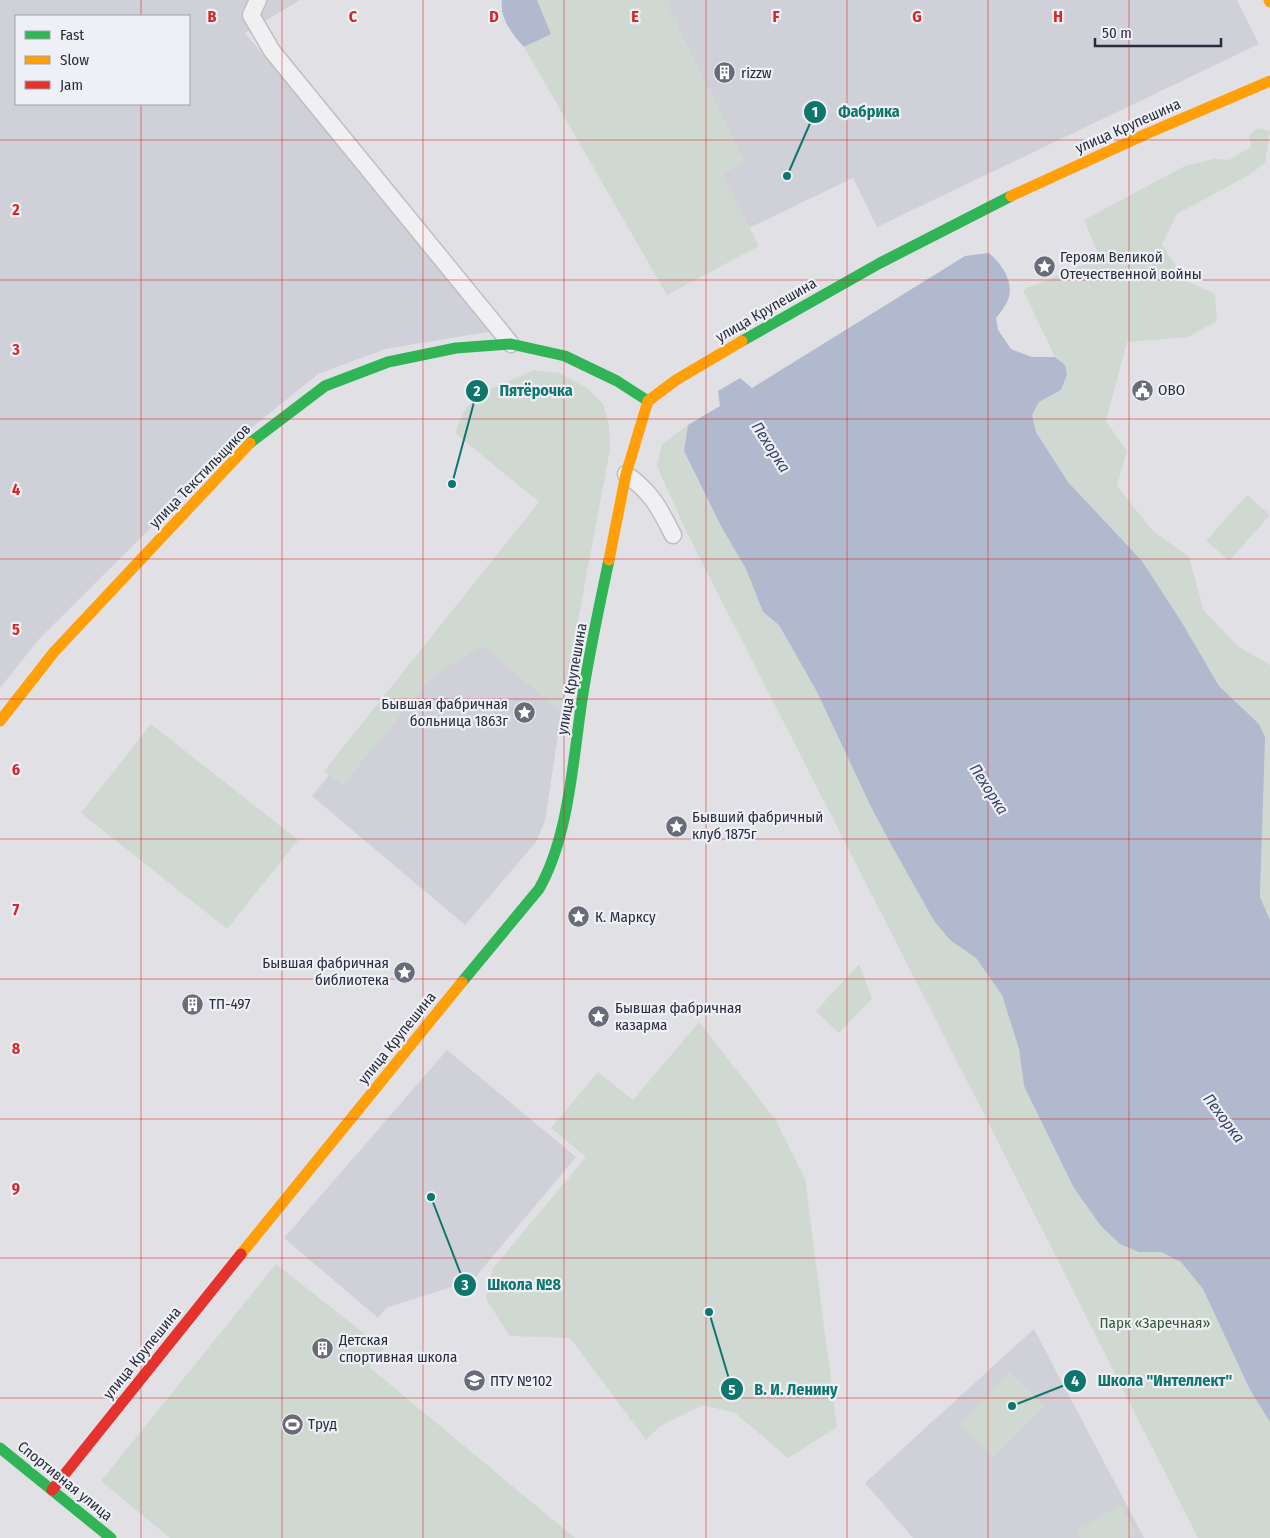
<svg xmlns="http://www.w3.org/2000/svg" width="1270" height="1538" font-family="'Fira Sans Condensed',sans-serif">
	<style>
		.built { fill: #cfd0d8; fill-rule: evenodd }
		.green { fill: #cfd8d1 }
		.water { fill: #b1b9ce }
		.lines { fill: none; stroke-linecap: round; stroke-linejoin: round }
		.street-casing { stroke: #bfbfc3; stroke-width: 19 }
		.street { stroke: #f0f0f2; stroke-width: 16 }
		.fast { stroke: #30b455; stroke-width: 11 }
		.slow { stroke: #ff9f0a; stroke-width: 11 }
		.jam { stroke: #e5322d; stroke-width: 11 }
		.grid { fill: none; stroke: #d62828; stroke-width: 1; stroke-opacity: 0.55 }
		.labels { text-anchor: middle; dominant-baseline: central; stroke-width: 4.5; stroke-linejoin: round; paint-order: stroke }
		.poi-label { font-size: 15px; fill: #292c3d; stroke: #eef0f5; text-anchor: start }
		.street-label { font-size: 15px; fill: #292c3d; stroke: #eef0f5 }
		.park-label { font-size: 15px; fill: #385738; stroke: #eef0f5 }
		.water-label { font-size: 16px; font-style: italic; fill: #37446d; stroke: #eef0f5 }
		.grid-label { font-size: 16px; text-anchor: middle; font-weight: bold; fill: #d62828; stroke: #eef0f5; stroke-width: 4.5; stroke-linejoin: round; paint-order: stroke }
		.leader { fill: none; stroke: #0f766e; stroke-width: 2 }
		.callout-dot { fill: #0f766e; stroke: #eef0f5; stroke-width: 2 }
		.mark-label { font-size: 15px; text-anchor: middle; font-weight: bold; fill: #fff }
		.callout-label { font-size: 16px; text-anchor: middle; font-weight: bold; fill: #0f766e; stroke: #eef0f5; stroke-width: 4.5; stroke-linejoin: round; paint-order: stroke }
	</style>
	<rect width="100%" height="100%" fill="#e1e1e5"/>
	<path class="built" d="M0,0H300L245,33L494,331L385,349L318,374L250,429L40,638L0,688ZM16,16H189V104H16Z
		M665,0H1237L1259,44L877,227L853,178L749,228L721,174L745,162L726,127Z
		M463,609L564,696L545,821L536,842L465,925L312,796Z
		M447,1050L576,1157L473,1280L386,1308L378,1318L284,1238Z
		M1034,1329L1144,1538H913L865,1483Z"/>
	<path class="green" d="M537,0H665L745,162L721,174L759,246L667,295L524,47L551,34Z
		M1258,128L1270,131L1265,163L1249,175L1177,214L1162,245L1186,281L1215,294L1217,321L1188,337L1127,342L1106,421L1127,451L1117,486L1152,530L1189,557L1204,611L1239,647L1270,665V920L1260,897L1262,846L1259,724L1219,686L1181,621L1142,561L1068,482L1036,432L1032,415L1039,402L1061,390L1065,365L1055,357L1023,290L1100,258L1084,220L1185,166L1214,159L1229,160L1251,147L1249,136Z
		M534,370L559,373L587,388L603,404L609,424L610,449L561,712L483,646L433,676L343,785L324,771L539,502L455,433L464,411L479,394Z
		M688,425L684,451L722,528L746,569L763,612L779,625L817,692L873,811L934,921L950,940L976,958L1002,995L1019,1049L1024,1086L1139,1252H1161L1181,1262L1203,1289L1250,1390L1270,1422V1538H1198L990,1126L687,533L657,466L662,444Z
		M1247,495L1270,515L1229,561L1206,541Z
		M151,724L298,840L227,929L81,813Z
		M859,964L872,998L839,1033L816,1011Z
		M699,1022L775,1119L805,1179L837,1427L788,1458L735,1413L703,1405L660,1426L646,1440L570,1338L510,1336L486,1299L493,1268L586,1157L551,1128L598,1072L633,1100Z
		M276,1264L384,1349L369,1367L575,1538H170L101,1481Z
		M1010,1372L1044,1406L993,1458L959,1424Z
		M1120,1505L1137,1532L1127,1538H1080L1076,1532Z"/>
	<path class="water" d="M502,0H537L551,34L524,47C513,35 499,18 502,0Z
		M989,253C1002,264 1016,284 1007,302C1004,308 1000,313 996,318L998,330L1011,349L1032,357H1055L1065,365L1067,374L1061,390L1039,402L1032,415L1036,432L1068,482L1142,561L1181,621L1219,686L1259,724L1265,737L1260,897L1270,920V1422L1250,1390L1203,1289L1181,1262L1161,1252H1139L1120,1244L1101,1226L1074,1188L1024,1086L1019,1049L1002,995L976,958L950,940L934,921L892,846L873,811L817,692L779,625L763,612L746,569L722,528L684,451L688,425L720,406L718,391L740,378L752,388L965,256Z"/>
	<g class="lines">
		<defs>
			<path id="street" d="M258,0L251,15L272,51L511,344
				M626,474C651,492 659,507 673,535"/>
		</defs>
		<use href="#street" class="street-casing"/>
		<use href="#street" class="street"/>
		<path class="fast" d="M742,341L880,263L1011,196
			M250,443L325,386L388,362L456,348L511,344L565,356L617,381L648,401
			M462,982L539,889C569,837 573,759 582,700C589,653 599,607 609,560
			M0,1448L111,1538"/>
		<path class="slow" d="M1269,0L1270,2
			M1011,196L1146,134L1270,81
			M609,560L626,474L648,401L676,380L742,341
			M0,721L54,652L250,443
			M241,1254L462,982"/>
		<path class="jam" d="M52,1490L241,1254"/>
	</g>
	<path class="grid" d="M141,0V16M282,0V1538M423,0V1538M564,0V1538M706,0V1538M847,0V1538M988,0V1538M1129,0V1538M141,104V1538M0,140H1270M0,280H1270M0,419H1270M0,559H1270M0,699H1270M0,839H1270M0,979H1270M0,1119H1270M0,1258H1270M0,1398H1270"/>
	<defs>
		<symbol id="building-disc" viewBox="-11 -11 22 22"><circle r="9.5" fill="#696b78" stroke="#eef0f5"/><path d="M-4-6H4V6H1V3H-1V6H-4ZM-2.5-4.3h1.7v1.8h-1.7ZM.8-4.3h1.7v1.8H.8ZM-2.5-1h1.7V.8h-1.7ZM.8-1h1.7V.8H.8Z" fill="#fff"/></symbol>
		<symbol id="sight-disc" viewBox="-11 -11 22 22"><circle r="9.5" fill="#696b78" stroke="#eef0f5"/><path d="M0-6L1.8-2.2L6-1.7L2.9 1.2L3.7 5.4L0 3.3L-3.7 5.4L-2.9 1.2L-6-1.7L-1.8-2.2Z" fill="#fff"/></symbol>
		<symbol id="civic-disc" viewBox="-11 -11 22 22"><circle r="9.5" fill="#696b78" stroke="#eef0f5"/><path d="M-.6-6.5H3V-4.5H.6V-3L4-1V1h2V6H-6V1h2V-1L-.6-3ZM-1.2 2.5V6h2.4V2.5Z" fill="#fff"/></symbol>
		<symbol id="university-disc" viewBox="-11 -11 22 22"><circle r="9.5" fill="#696b78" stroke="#eef0f5"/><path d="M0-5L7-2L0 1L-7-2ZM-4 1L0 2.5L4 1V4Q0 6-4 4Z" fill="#fff"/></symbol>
		<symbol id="stadium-disc" viewBox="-11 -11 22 22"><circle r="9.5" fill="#696b78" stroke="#eef0f5"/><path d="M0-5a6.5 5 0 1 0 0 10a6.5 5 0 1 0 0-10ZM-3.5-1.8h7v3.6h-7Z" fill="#fff"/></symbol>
	</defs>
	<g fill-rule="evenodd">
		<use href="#building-disc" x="712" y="60" width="25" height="25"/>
		<use href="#sight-disc" x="1032" y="254" width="25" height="25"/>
		<use href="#civic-disc" x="1130" y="378" width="25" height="25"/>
		<use href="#sight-disc" x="512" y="700" width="25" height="25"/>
		<use href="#sight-disc" x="664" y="814" width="25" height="25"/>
		<use href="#sight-disc" x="566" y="904" width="25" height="25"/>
		<use href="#sight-disc" x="392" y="960" width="25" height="25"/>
		<use href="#building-disc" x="180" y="992" width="25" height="25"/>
		<use href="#sight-disc" x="586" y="1004" width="25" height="25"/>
		<use href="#building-disc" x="310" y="1336" width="25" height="25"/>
		<use href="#university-disc" x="462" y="1368" width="25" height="25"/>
		<use href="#stadium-disc" x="280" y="1412" width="25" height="25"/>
	</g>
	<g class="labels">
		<g class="poi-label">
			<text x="741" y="73">rizzw</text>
			<text x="1060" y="257">Героям Великой<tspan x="1060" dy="17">Отечественной войны</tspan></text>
			<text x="1158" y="390">ОВО</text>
			<text x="508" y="704" text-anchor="end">Бывшая фабричная<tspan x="508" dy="17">больница 1863г</tspan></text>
			<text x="692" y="817">Бывший фабричный<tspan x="692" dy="17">клуб 1875г</tspan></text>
			<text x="595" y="917">К. Марксу</text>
			<text x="389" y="963" text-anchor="end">Бывшая фабричная<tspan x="389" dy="17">библиотека</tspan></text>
			<text x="209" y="1004">ТП-497</text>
			<text x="615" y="1008">Бывшая фабричная<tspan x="615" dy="17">казарма</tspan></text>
			<text x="339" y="1340">Детская<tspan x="339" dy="17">спортивная школа</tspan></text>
			<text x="490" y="1381">ПТУ №102</text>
			<text x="308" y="1424">Труд</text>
		</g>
		<g class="street-label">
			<text transform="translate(1128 126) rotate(-24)">улица Крупешина</text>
			<text transform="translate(766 310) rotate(-30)">улица Крупешина</text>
			<text transform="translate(200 476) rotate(-46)">улица Текстильщиков</text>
			<text transform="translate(572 679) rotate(-80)">улица Крупешина</text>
			<text transform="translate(397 1038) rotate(-51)">улица Крупешина</text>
			<text transform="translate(142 1353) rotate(-51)">улица Крупешина</text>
			<text transform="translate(65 1481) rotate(39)">Спортивная улица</text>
		</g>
		<g class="park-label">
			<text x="1155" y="1323">Парк «Заречная»</text>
		</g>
		<g class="water-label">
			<text transform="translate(771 447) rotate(57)">Пехорка</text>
			<text transform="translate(989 789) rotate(57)">Пехорка</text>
			<text transform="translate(1224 1118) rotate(53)">Пехорка</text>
		</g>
	</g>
	<g class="grid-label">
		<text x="212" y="22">B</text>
		<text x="353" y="22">C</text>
		<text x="494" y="22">D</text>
		<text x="635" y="22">E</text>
		<text x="776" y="22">F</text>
		<text x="917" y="22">G</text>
		<text x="1058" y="22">H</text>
		<text x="16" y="215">2</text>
		<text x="16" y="355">3</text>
		<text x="16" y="495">4</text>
		<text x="16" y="635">5</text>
		<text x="16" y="775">6</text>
		<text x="16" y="915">7</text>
		<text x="16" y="1054">8</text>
		<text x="16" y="1194">9</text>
	</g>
	<path class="leader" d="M787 176L815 112M452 484L477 391M431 1197L465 1285M1012 1406L1075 1381M709 1312L732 1389"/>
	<g class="callout-dot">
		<circle cx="787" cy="176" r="5"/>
		<circle cx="452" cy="484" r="5"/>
		<circle cx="431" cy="1197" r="5"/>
		<circle cx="1012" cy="1406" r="5"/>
		<circle cx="709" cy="1312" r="5"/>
		<circle cx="815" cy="112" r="12"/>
		<circle cx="477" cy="391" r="12"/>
		<circle cx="465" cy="1285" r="12"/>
		<circle cx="1075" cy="1381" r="12"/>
		<circle cx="732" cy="1389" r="12"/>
	</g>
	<g class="mark-label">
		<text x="815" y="117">1</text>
		<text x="477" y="396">2</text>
		<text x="465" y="1290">3</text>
		<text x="1075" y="1386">4</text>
		<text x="732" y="1395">5</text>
	</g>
	<g class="callout-label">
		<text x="869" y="117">Фабрика</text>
		<text x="536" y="396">Пятёрочка</text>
		<text x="524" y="1290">Школа №8</text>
		<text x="1165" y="1386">Школа "Интеллект"</text>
		<text x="796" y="1395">В. И. Ленину</text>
	</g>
	<rect x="15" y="15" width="175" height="90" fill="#eef0f5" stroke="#9fa2ab"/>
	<rect x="25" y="31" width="25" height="8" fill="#30b455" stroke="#9fa2ab"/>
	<text x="60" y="40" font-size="15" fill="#292c3d">Fast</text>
	<rect x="25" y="56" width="25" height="8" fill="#ff9f0a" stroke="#9fa2ab"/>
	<text x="60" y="65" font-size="15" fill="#292c3d">Slow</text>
	<rect x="25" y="81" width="25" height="8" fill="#e5322d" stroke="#9fa2ab"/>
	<text x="60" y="90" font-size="15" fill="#292c3d">Jam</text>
	<path d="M1095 38v8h126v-8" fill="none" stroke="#292c3d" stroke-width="2.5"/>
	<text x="1102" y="38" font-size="15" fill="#292c3d" stroke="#eef0f5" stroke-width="4" paint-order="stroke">50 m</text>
</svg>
